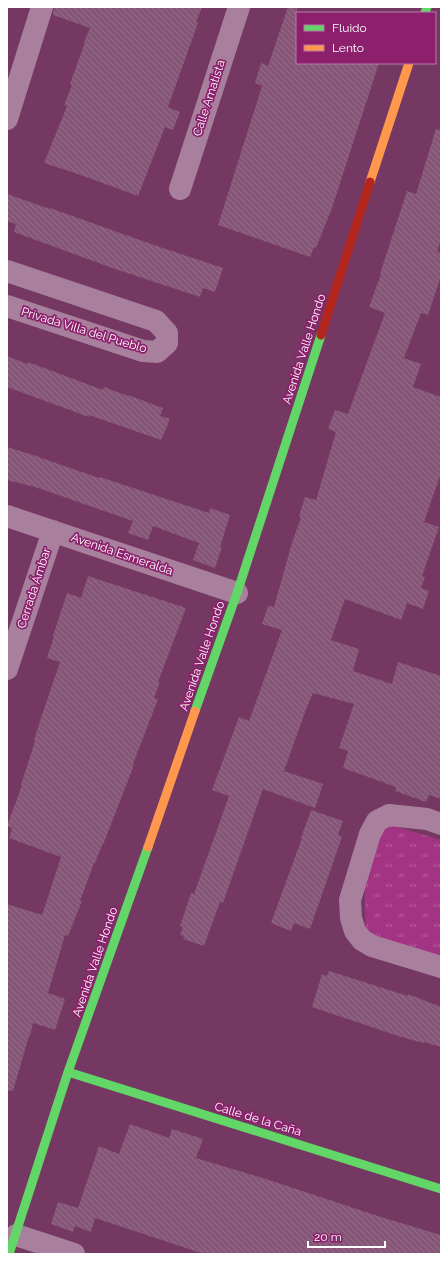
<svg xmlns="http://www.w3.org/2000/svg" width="448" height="1261" font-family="Raleway,sans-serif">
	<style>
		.park { fill: url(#park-tufts) }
		.building { fill: url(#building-back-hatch) }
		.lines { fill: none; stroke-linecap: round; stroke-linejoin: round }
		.street { stroke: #a87f9c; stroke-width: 22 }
		.fast { stroke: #63d668; stroke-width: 9 }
		.slow { stroke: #ff974d; stroke-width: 9 }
		.jam { stroke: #b3261e; stroke-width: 9 }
		.labels { text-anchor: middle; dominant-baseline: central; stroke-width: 3.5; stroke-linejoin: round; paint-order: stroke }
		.street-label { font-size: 12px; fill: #fff; stroke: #8c206c }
	</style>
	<defs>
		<pattern id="park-tufts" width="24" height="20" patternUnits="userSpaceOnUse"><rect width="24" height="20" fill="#a23483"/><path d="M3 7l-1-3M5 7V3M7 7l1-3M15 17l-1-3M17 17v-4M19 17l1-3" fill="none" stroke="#b55d9c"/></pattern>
		<pattern id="building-back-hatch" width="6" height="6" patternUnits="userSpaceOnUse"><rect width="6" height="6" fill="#855677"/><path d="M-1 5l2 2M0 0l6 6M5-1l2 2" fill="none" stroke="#976f8b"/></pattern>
	</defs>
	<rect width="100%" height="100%" fill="#743862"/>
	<path class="park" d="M384,823L441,840V962L366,936L364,869Z"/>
	<path class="building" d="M54,7H202L196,22L198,23L168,107L180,112L173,130L165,127L138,196L75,173L44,163L67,106L64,105L72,85L70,84L85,42H84L90,28L53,15Z
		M288,7H297V63H379L332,208L316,248L314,247L310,257L218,225L262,86L255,83L261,63L268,66Z
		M436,129L441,130V239L437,252L441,253V276L428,315L421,313L404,358L421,364L413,387L441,397V473L424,522L439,527L422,576L425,577L421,588L429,591L423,609L407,603L401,620L345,599L331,640L359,649L353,671L392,684L398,662L441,676V799L429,795L426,802L395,791L396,787L343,768L348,751L339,748L354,704L313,693L305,712L284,771L323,784L315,808L263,789L223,903L220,902L204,946L183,939L184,936L180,935L183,927L180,926L191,893L194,894L229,796L212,790L239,717L249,721L282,630L262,624L268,606L274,607L291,546L301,517L299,516L305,497L316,500L336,432L328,429L335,410L348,414L385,313L369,307L381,274H380L407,191L416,194Z
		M7,194L50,209V208L151,244L223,268L215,292L203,288L200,297L115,269L14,232L16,224L7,221Z
		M7,356L27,364L28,362L103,390L104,387L128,396V395L163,408L160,416L170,419L161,440L89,415V417L7,387Z
		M7,447L33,455L99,478L100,477L209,513L210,508L230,515L220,547H222L215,568L193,560L199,543L153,526L148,540L128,533L133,521L35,487L7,480Z
		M88,576L186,608L158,682H160L154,698L158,699L133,764L134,765L103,845H102L95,863H94L80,901H82L68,936L65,935L48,993L65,999L55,1030L33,1023L30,1036H29L13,1091L7,1090V904L42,915L61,857L9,838L12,828L7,826L22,785H21L35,741L34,740L41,718L60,662L47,658L54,636H53L67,593L81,598Z
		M311,810L343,821L338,835L342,837L310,929L294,923L291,931L271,923L302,838H301Z
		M329,971L408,996V994L441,1007V1047L424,1042L423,1043L398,1036L312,1007L322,974L327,976Z
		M130,1124L169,1138L172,1129L203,1139L196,1158L266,1179L381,1217L441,1235V1254H204L95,1218L91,1232L75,1226L73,1232L51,1224L58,1202L78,1208L99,1146L119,1154Z"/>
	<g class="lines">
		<path class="street" d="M7,119L42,7
			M180,189L239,7
			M7,271L156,321L167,333V343L157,352L143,351L7,306
			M7,516L237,593
			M7,669L53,531
			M441,824L427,819L389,815L377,821L370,834L350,900L351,918L355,931L362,940L372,946L441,967
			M16,1235L74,1254"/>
		<path class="fast" d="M425,13L427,7
			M195,711L237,593L321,335
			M68,1072L441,1189
			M9,1254L68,1072L148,847"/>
		<path class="slow" d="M370,182L409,63
			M148,847L195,711"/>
		<path class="jam" d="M321,335L370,182"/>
	</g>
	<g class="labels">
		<g class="street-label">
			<text transform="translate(209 98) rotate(-72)">Calle Amatista</text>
			<text transform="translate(84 330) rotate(17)">Privada Villa del Pueblo</text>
			<text transform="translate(304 349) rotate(-72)">Avenida Valle Hondo</text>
			<text transform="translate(122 554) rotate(19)">Avenida Esmeralda</text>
			<text transform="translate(34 588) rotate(-72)">Cerrada Ámbar</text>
			<text transform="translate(202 656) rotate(-71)">Avenida Valle Hondo</text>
			<text transform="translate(95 962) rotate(-71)">Avenida Valle Hondo</text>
			<text transform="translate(258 1119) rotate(17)">Calle de la Caña</text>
		</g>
	</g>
	<rect width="448" height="1261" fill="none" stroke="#ffffff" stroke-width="16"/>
	<rect x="296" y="12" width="140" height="52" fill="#8c206c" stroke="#ba79a7"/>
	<rect x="304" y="25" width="20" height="6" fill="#63d668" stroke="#ba79a7"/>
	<text x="332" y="32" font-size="12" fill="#ffffff">Fluido</text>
	<rect x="304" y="45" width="20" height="6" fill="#ff974d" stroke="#ba79a7"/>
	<text x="332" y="52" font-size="12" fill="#ffffff">Lento</text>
	<path d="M308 1241v6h77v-6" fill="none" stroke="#ffffff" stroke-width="2"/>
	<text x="314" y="1241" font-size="12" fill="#ffffff" stroke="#8c206c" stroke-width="3" paint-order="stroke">20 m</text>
</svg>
